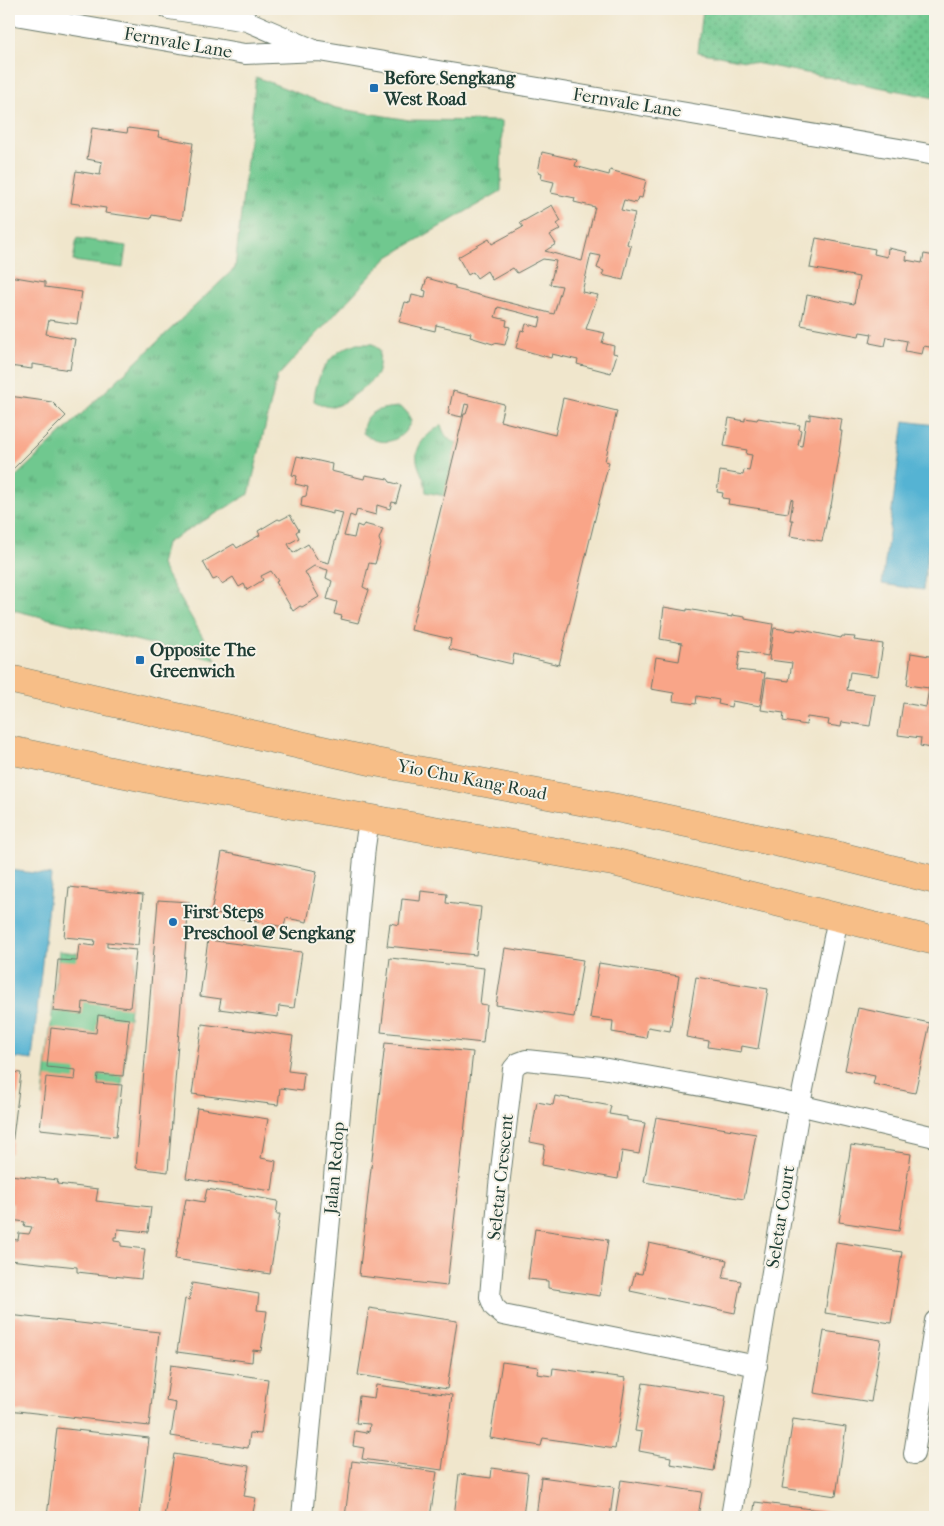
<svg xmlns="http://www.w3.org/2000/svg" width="944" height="1526" font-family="'IM FELL French Canon',serif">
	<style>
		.grass { fill: url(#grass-dots); stroke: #478262 }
		.park { fill: url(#park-tufts); stroke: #478262 }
		.pitch { fill: #6fc88f; stroke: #478262 }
		.water { fill: #54b3d3; stroke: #3a7884 }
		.building { fill: #f9a588 }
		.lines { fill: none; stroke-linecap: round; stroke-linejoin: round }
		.minor-casing { stroke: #687869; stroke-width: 22 }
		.primary-casing { stroke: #687869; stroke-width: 29 }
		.minor { stroke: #fff; stroke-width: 20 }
		.primary { stroke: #f7be87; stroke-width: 28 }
		.poi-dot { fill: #1f6fb2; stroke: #f7f3e8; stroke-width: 2 }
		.labels { text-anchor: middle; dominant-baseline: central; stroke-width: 4; stroke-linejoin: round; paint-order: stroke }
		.street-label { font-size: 18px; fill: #1f3d34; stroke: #f7f3e8 }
		.poi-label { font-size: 18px; font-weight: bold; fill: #1f3d34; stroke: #f7f3e8; text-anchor: start }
	</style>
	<defs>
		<pattern id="grass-dots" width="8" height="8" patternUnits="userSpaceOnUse" patternTransform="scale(1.25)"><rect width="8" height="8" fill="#6fc88f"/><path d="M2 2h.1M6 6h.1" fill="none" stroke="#5ba476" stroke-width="1.8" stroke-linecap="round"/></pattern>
		<pattern id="park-tufts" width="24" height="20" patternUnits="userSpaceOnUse" patternTransform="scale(1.25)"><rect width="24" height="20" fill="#6fc88f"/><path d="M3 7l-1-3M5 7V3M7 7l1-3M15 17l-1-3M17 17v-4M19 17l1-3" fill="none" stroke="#5ba476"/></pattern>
	</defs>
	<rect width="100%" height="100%" fill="#f7f3e8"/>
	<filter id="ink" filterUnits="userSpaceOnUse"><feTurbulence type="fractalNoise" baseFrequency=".02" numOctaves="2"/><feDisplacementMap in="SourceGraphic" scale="10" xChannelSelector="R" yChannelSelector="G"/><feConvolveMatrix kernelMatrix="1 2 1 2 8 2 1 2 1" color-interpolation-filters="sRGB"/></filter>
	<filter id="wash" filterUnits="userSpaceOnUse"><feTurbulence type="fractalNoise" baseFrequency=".0096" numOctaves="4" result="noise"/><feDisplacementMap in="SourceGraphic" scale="20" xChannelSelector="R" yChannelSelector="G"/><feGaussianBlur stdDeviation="1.12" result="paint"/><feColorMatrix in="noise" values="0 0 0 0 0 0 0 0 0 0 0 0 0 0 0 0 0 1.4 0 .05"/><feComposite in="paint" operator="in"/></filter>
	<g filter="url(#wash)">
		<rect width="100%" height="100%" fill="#f0e6cc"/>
		<path class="grass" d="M703,9H935V98L698,52Z"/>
		<path class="park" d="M256,77L336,108L409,120L502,121L501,191L388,257L277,377L249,494L166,543L161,565L216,660L9,609V483L235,268Z
			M77,238L126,246L123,268L73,261Z
			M356,344H373L380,350C379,358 380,367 377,374C372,383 343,405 333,407C326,407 320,404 314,401C316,375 329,351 356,344Z
			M400,407L406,411L411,421C402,443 381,448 363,433C363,411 381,408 400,407Z
			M441,425C444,434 447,440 457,443L444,496L426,492C425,478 422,477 418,465C412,446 428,434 441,425Z"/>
		<path class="pitch" d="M59,951L135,960L120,1105L43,1097Z"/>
		<path class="water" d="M904,421L935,425V499L923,590L882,584Z
			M9,870L51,875L32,1060L9,1057Z"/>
		<g id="blocks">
			<path class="building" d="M92,128L127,133L128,128L159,132L158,137L193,143L182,220L152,215L151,219L105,213L106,208L71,203L76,171L100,175L102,162L87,159Z
				M542,152L577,160L575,166L609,175L610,170L646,180L642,198L638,197L636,203L624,200L621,210L635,213L627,244L631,246L623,280L602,275L604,271L597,268L601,256L591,254L582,292L598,295L586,329L605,333L602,343L614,346L613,353L617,354L611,373L577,364L578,360L552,354L551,358L516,348L521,330L524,331L526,324L539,327L541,318L498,307L495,317L507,320L506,326L510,327L505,345L494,343L493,344L470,337L471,333L436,325L435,331L399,322L405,302L410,303L412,295L425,298L426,291L423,290L427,278L455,286V289L554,314L562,286L550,284L556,261L543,259L517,273L513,268L492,280L487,271L477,278L473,272L468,275L458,257L489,239L492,244L523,227L520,223L552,205L561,221L557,224L561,229L550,235L556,244L545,251L582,261L595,207L574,202L575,198L551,193L554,182L541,179L542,173L538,172Z
				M816,238L875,249L874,254L887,257L888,248L907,252L906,260L922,263L924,254L935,256V348L924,346L922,354L905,351L907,341L887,337L885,346L870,343L872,334L860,332L859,336L801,325L807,295L854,304L859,277L810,268Z
				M9,276L45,282V287L82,292L77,324L49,320L46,334L75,339L70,370L32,364V369L9,366Z
				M453,391L504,404L500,421L555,435L563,398L617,411L605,461L609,462L559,665L514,654L512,664L449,649L451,639L411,630L464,414H466L469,405L465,404L462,417L448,414Z
				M9,396L52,402L66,416L9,473Z
				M810,414L842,419L840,431H842L839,452H840L831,506H830L822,541L790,536L793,520H790L793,500L791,499L788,513L728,504L729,499L722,498L723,493L717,492L720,471L743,475L744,470L749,471L752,455L746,454L747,450L724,446L729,418L745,421V418L757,420L758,418L800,425L799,429L801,430L798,445L802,446L806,419L810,420Z
				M297,456L332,464L331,471L364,479L365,475L388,479L390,482L401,485L396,503L392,502L390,509L377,505L376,515L357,510L355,517L350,515L344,536L354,538L357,525L362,527L364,524L383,529L379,539L381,544L375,564L369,563L363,587L369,590L358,623L341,619L342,616L334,614L337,602L327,599L332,581L326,578L328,570L314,566L305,572L319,597L302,607L300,606L293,611L276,582L278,581L271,571L261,576L263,580L247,590L244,584L239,587L233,577L222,584L218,578L213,580L203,562L234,544L237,548L260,535L258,531L278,519L280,520L290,515L299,530L296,532L299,538L288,544L293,553L308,544L318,560L329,563L343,513L333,511V514L301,506L302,497L306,496L308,487L295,484L297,476L292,475Z
				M664,607L687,611V609L732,617V615L745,617V619L773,624L768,656L740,651L737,670L765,673L760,706L732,701L731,707L718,704L719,700L697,696L696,704L673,701L674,693L651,689L656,657L679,661L682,643L660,639Z
				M774,628L796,631L797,629L841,638L842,636L855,637L854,640L883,644L878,676L850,672L847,690L875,694L870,726L842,722L841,727L828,725L829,720L807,717L806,725L783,721L784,713L761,710L766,678L789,681L792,663L769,660Z
				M911,653L935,657V749L920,746L921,738L898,735L903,703L926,707L929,688L907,685Z
				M222,852L317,871L307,922L286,918L284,927L211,913Z
				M69,887L143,895L138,945L107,942V947L136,950L130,1008L83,1002L82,1014L53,1011L58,960L77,961L79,944L94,946L95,940L64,937Z
				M421,891L447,894L446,903L481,907L476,955L387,946L390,923L399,925L402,899L420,901Z
				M158,900L189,902L168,1172L136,1168Z
				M208,940L302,952L294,1008L279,1006L278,1017L219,1009L221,999L200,996Z
				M505,948L583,960L574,1017L496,1005Z
				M390,958L484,968L480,1004L487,1005L483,1043L381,1032Z
				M599,963L679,976L670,1031L648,1027L646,1038L612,1032L613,1021L590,1018Z
				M696,977L768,989L758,1049L742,1046L741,1052L708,1047L709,1041L686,1037Z
				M858,1008L930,1023L915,1093L873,1084L875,1076L845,1070Z
				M98,1015L129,1019L123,1076L98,1074L97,1083L122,1085L116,1137L40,1129L46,1077L75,1080L76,1070L47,1067L51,1028L96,1033Z
				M202,1024L293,1036L288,1071L304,1073L302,1091L280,1088L278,1105L192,1094Z
				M385,1043L473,1052L447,1286L359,1276Z
				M9,1072L21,1073L11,1153H9Z
				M555,1096L611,1106L609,1114L627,1117V1120L645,1123L639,1154L622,1151L618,1179L542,1165L545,1145L530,1142L537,1102L553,1105Z
				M197,1108L268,1119L261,1158L276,1161L272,1191L186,1178Z
				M656,1117L756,1134L744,1199L644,1182Z
				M851,1145L911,1154L899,1231L839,1222Z
				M9,1175L58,1180L57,1184L98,1189L96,1201L151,1207L148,1232L118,1229L117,1237H114V1241L121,1242V1246L145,1249L141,1279L77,1272V1267L9,1260V1239L18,1240L19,1233L29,1234L32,1227L24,1226L25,1222L11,1220L13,1204L9,1203Z
				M207,1189L278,1201L276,1214H280L270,1274L175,1259L186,1199L204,1202Z
				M535,1229L608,1240L600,1296L548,1288V1281L528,1279Z
				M836,1242L902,1252L891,1323L825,1313Z
				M649,1243L727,1260L723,1278L741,1281L735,1313L630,1291L635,1273L642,1274Z
				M192,1283L259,1294L257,1310L267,1311L261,1351L253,1350L252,1362L177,1352L185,1299L189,1300Z
				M369,1308L457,1321L447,1389L358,1375Z
				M9,1315L159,1332L149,1426L9,1410Z
				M824,1331L881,1340L871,1402L814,1393Z
				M502,1362L538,1367L537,1374L552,1376L553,1368L626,1378L615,1449L543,1438L541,1446L490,1438Z
				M171,1365L268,1379L261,1434L250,1433L248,1448L171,1436L176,1403L166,1401Z
				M643,1383L726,1396L714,1471L670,1464L671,1457L639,1451L642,1432L635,1431Z
				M376,1385L452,1395L442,1470L362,1459L364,1448L353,1446L355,1431L366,1433V1431L369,1432L370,1424L356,1423L359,1396L374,1398Z
				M793,1419L846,1427L836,1496L782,1488Z
				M57,1428L149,1438L140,1517H47Z
				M174,1454L249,1466L244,1496L256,1498L252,1517H164Z
				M352,1461L437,1472L430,1517H345Z
				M492,1468L528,1473L523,1517H454L459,1474L491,1478Z
				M541,1477L614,1487L610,1517H536Z
				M621,1480L702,1492L698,1517H615Z
				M755,1502L868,1516V1517H753Z"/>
		</g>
	</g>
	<g filter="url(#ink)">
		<use href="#blocks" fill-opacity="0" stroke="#687869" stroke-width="1"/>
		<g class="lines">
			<defs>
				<path id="minor" d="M169,9L247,21L312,49
					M9,14L245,54L319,51L935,155
					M757,1366L503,1315L494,1307L490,1297L499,1186L513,1069L518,1063L526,1060L602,1068L773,1099L935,1137
					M914,1454L935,1321
					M302,1517L365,847L369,819
					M731,1517L800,1104L838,918"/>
				<path id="primary" d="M9,679L375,762L617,808L836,855L935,880
					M9,750L169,783L613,862L935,941"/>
			</defs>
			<use href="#minor" class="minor-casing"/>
			<use href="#primary" class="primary-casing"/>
			<use href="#minor" class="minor"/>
			<use href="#primary" class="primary"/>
		</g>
	</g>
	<g class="poi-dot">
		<rect x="369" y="83" width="10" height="10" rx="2.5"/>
		<rect x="135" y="655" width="10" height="10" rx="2.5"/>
		<circle cx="173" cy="922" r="5"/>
	</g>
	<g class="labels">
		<g class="street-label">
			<text transform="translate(178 43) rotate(10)">Fernvale Lane</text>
			<text transform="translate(627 103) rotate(9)">Fernvale Lane</text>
			<text transform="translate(472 780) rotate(11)">Yio Chu Kang Road</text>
			<text transform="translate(335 1168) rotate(-85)">Jalan Redop</text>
			<text transform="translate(501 1177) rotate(-84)">Seletar Crescent</text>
			<text transform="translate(781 1217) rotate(-81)">Seletar Court</text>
		</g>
		<g class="poi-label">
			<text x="384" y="78">Before Sengkang<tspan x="384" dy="21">West Road</tspan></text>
			<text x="150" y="650">Opposite The<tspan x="150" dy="21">Greenwich</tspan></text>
			<text x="183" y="912">First Steps<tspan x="183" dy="21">Preschool @ Sengkang</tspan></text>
		</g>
	</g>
	<rect width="944" height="1526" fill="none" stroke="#f7f3e8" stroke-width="30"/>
</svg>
